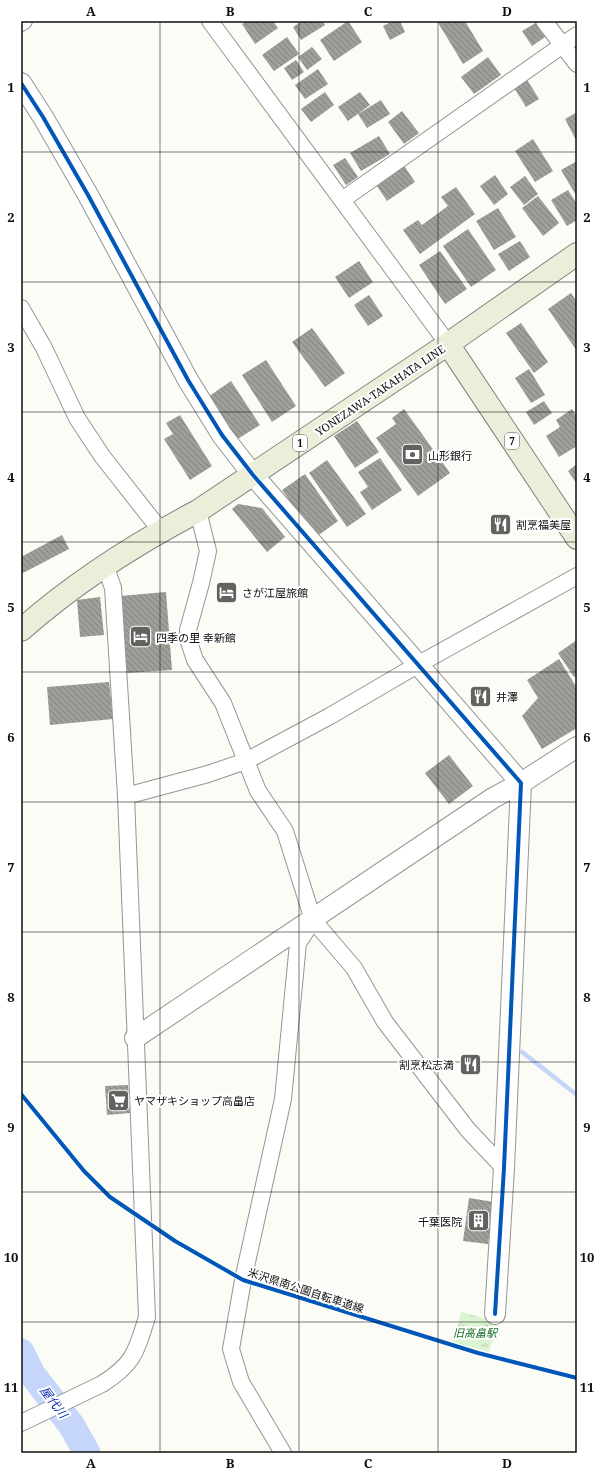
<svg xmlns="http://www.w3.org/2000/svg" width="598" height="1474" font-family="'Noto Serif','Noto Sans JP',serif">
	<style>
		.grass { fill: url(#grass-tufts) }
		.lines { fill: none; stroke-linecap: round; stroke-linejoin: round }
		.stream { stroke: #c6d6fb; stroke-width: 4.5 }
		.river { stroke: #c6d6fb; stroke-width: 27 }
		.building { fill: url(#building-back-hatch) }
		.minor-casing { stroke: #959693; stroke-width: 18 }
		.tertiary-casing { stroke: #959693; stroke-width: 22 }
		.primary-casing { stroke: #838380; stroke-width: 24 }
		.minor { stroke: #fefffe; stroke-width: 16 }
		.tertiary { stroke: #fefffe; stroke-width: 20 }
		.primary { stroke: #ebeed9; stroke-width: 22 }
		.cycleway-casing { stroke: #fff; stroke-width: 6 }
		.cycleway { stroke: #0057b8; stroke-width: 4 }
		.grid { fill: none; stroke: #0f0f0f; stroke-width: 1; stroke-opacity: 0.55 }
		.labels { text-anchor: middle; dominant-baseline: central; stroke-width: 4; stroke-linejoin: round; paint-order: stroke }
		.shield { fill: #fff; stroke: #575757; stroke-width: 1 }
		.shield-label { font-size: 10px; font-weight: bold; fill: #0f0f0f }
		.street-label { font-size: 11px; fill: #0f0f0f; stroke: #fff }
		.poi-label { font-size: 11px; fill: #0f0f0f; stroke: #fff; text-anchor: start }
		.park-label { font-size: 11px; font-style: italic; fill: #176f23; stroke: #fff }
		.water-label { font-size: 12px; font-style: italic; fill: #092eb0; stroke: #fff }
		.neatline { fill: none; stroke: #0f0f0f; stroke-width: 1.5 }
		.grid-label { font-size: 13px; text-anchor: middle; font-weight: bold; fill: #0f0f0f }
	</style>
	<defs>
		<pattern id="grass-tufts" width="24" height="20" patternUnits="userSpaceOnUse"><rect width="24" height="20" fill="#dbf5d2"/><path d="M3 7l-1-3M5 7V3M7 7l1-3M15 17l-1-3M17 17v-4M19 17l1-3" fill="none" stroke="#bbd1b3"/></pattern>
		<pattern id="building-back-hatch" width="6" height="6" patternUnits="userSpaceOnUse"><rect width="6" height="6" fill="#9f9f9a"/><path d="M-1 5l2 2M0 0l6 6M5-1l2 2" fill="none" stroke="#80807c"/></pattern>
	</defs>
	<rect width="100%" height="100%" fill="#fbfcf5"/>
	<path class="grass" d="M461,1312L498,1322L489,1352L453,1342Z"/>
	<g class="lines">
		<path class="stream" d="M522,1052L577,1095"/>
		<path class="river" d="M21,1352L32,1374L72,1426L87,1453"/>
	</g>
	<path class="building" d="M247,21H273L278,28L255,44L242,24Z
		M302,21H322L325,25L301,40L293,27Z
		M348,21L362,42L334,61L320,40Z
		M393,21H400L405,32L390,40L383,26Z
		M437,21H465L483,51L463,64Z
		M539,21L548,35L532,46L522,31Z
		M287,37L299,54L274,71L262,55Z
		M312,47L322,59L307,70L298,57Z
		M488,57L501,75L474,94L461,77Z
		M296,60L304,72L292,80L284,68Z
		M318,69L328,84L305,99L295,85Z
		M526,78L539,99L526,107L513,86Z
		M325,92L334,105L311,122L301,109Z
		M360,92L370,105L348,121L338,107Z
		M381,100L390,114L367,128L358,114Z
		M402,111L419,133L404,144L388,122Z
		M577,112V142L565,119Z
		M379,136L390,154L361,171L350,153Z
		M533,139L553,171L535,182L515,151Z
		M345,158L358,177L346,185L333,165Z
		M577,161V197L561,170Z
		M403,164L415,182L387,201L375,183Z
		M495,175L508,194L494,205L480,186Z
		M525,176L538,194L524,205L510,187Z
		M456,187L475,214L420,254L403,230L418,220L422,225L448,206L441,197Z
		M568,190L577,204V220L567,226L551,200Z
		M538,196L559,223L543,236L522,208Z
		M498,208L516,237L494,250L476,221Z
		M468,229L496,270L471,287L443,246Z
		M520,241L530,257L509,271L498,254Z
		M440,251L467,289L445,304L419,265Z
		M359,261L373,282L349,298L335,277Z
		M571,293L577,302V351L548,309Z
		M369,295L383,316L368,326L354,305Z
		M521,323L548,362L534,373L506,333Z
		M312,328L345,373L325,387L292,342Z
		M266,360L296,406L272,422L242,375Z
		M529,369L545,395L531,403L515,378Z
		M231,381L260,425L236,440L208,397Z
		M544,401L552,413L534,425L526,412Z
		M404,409L450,473L418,496L376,438L396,424L392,418Z
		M572,409L577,417V446L559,457L546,436L560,427L556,420Z
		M180,415L212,466L190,480L164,439L173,434L166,423Z
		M357,421L379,452L355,468L334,436Z
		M380,458L402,490L372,510L360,492L368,487L358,472Z
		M327,460L366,514L347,527L309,473Z
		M577,464V484L568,471Z
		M305,474L338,521L316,537L282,490Z
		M238,504L262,508L285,537L267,552L232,509Z
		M62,535L69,549L21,574V557Z
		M166,592L172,670L126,673L120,596Z
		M100,597L104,635L80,637L77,600Z
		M577,640V675L574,677L558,653Z
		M559,659L577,688V728L542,749L522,716L538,698L527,680Z
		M109,682L113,719L50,725L47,687Z
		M449,755L473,786L449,804L425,773Z
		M128,1085L130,1113L107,1115L105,1086Z
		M469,1198L494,1202L488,1244L463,1241Z"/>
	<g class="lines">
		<defs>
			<path id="minor" d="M210,21L448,344
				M544,21L577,64
				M21,23L24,21
				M342,200L577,35
				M21,308L44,348L77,418L102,456L161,531
				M198,511L208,551L201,583L188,630L189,642L195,660L223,703L258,791L285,831L313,920L354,968L385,1022L468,1130L504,1168
				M126,796L208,774L246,761L330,716L419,664L577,576
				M21,1423L102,1384C134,1364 136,1352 147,1317L126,796L113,588L105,565
				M283,1453L241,1382L231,1349L243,1280L283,1099L298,943L312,922"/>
			<path id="tertiary" d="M21,83L43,117L88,195L188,380L222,435L253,475L521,783L504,1168L495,1314
				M135,1038L493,798L521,783L577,747"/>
			<path id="primary" d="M448,344L577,538
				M21,630C74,583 135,544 198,511L448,344L577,254"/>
		</defs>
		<use href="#minor" class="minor-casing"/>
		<use href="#tertiary" class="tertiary-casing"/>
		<use href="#primary" class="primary-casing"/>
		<use href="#minor" class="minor"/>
		<use href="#tertiary" class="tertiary"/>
		<use href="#primary" class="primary"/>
		<defs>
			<path id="cycleway" d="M21,83L43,117L88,195L188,380L222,435L253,475L521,783L504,1168L495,1314
				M21,1094L84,1171L110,1197L175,1241L243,1280L478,1353L577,1378"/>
		</defs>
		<use href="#cycleway" class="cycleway-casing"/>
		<use href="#cycleway" class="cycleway"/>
	</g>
	<path class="grid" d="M160,21V1453M299,21V1453M438,21V1453M21,152H577M21,282H577M21,412H577M21,542H577M21,672H577M21,802H577M21,932H577M21,1062H577M21,1192H577M21,1322H577"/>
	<defs>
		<symbol id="bank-square" viewBox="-11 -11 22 22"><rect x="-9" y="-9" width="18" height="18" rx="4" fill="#626260" stroke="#fff"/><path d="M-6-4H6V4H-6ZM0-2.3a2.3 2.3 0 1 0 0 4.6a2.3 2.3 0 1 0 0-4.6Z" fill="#fff"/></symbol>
		<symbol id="restaurant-square" viewBox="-11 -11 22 22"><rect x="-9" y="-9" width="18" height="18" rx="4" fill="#626260" stroke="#fff"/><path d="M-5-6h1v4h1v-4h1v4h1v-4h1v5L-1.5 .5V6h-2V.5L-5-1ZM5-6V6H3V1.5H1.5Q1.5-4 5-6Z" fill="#fff"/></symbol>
		<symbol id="hotel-square" viewBox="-11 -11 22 22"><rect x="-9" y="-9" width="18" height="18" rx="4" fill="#626260" stroke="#fff"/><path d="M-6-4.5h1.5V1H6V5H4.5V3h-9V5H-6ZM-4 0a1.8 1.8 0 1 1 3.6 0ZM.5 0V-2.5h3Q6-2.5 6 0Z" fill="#fff"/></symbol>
		<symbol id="supermarket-square" viewBox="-11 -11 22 22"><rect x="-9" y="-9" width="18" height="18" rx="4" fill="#626260" stroke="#fff"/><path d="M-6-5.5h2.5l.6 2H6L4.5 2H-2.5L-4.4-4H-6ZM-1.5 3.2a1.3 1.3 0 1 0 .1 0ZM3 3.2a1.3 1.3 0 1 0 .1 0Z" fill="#fff"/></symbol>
		<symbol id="building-square" viewBox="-11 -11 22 22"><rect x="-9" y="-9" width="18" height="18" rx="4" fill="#626260" stroke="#fff"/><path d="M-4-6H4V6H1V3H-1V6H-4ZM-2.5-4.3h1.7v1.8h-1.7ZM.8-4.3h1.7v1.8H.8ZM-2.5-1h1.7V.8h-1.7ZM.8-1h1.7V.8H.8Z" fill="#fff"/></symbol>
	</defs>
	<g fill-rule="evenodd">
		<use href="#bank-square" x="400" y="442" width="25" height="25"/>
		<use href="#restaurant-square" x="488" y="512" width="25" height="25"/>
		<use href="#hotel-square" x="214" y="580" width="25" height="25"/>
		<use href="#hotel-square" x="128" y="624" width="25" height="25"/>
		<use href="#restaurant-square" x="468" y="684" width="25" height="25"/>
		<use href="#restaurant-square" x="458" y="1052" width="25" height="25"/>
		<use href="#supermarket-square" x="106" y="1088" width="25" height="25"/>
		<use href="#building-square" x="466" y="1208" width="25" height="25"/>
	</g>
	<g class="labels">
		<g class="shield">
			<rect x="505" y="433" width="14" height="16" rx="3"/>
			<rect x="293" y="435" width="14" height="16" rx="3"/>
		</g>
		<g class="shield-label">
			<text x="512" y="441">7</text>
			<text x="300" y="443">1</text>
		</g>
		<g class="street-label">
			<text transform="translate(380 390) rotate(-34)">YONEZAWA-TAKAHATA LINE</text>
			<text transform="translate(306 1290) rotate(18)">米沢県南公園自転車道線</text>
		</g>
		<g class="poi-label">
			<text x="428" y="455">山形銀行</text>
			<text x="516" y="524">割烹福美屋</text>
			<text x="242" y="592">さが江屋旅館</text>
			<text x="156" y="637">四季の里 幸新館</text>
			<text x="496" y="696">井澤</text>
			<text x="454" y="1064" text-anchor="end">割烹松志満</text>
			<text x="134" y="1100">ヤマザキショップ高畠店</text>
			<text x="462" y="1221" text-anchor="end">千葉医院</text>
		</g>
		<g class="park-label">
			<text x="475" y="1332">旧高畠駅</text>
		</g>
		<g class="water-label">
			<text transform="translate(54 1402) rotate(53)">屋代川</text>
		</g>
	</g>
	<rect width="598" height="1474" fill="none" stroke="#ffffff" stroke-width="44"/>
	<rect x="22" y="22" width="554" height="1430" class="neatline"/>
	<g class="grid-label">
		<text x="91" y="16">A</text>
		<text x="230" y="16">B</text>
		<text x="368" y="16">C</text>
		<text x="507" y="16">D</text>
		<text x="11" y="92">1</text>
		<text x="587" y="92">1</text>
		<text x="11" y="222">2</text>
		<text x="587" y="222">2</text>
		<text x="11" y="352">3</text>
		<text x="587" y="352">3</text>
		<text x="11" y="482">4</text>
		<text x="587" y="482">4</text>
		<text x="11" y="612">5</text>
		<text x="587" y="612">5</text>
		<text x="11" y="742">6</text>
		<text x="587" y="742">6</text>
		<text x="11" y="872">7</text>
		<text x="587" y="872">7</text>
		<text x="11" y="1002">8</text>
		<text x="587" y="1002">8</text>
		<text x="11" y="1132">9</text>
		<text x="587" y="1132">9</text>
		<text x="11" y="1262">10</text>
		<text x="587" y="1262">10</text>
		<text x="11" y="1392">11</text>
		<text x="587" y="1392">11</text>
		<text x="91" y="1468">A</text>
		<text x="230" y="1468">B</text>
		<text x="368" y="1468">C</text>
		<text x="507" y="1468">D</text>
	</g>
</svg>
